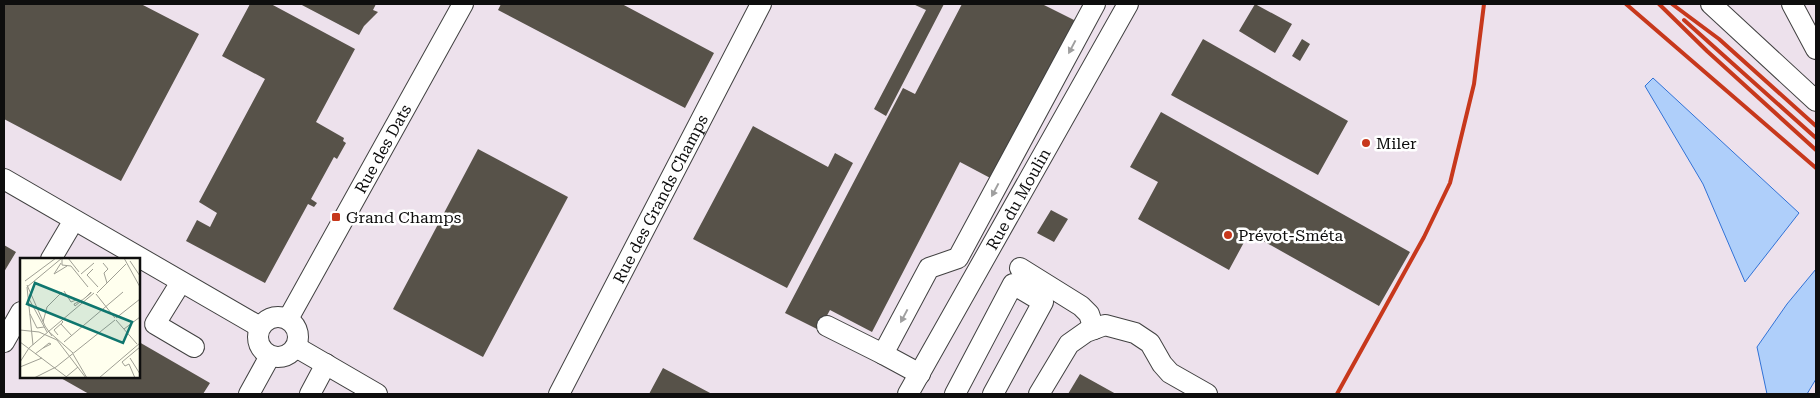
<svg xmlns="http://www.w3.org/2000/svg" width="1820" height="398" font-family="'Roboto Serif',serif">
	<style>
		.industrial { fill: #ede1ec; fill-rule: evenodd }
		.water { fill: #afcffa; stroke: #3172d6 }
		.building { fill: #575249 }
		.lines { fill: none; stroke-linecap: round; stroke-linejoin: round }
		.minor-casing { stroke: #414141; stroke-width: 22 }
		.minor { stroke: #fff; stroke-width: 20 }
		.rail { stroke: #c7381c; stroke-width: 4 }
		.oneway { fill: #9f9f9f }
		.poi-dot { fill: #c7381c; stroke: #fff; stroke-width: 2 }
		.labels { text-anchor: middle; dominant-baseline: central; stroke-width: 5; stroke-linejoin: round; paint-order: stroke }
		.poi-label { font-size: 16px; fill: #0e0e0e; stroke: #fff; text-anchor: start }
		.street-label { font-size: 16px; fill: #0e0e0e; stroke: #fff }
		.inset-road { fill: none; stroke: #9f9f94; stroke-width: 1 }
		.view { fill: #0f766e; fill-opacity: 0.15; stroke: #0f766e; stroke-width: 2.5 }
		.inset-edge { fill: none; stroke: #0e0e0e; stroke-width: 2.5 }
	</style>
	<rect width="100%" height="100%" fill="#ffe"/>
	<path class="industrial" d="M4,4H1816V394H4ZM21,259H139V377H21Z"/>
	<path class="water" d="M1653,78L1799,213L1745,282L1703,184L1645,86Z
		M1816,269V379L1807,394H1767L1757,347L1787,304Z"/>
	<path class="building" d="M4,4H141L199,34L121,181L4,119Z
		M250,4H271L355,49L316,122L344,138L343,141L346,143L337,159L334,157L311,199L317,203L314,207L308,204L265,283L186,241L197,220L210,227L217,213L199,202L265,79L222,56Z
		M300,4H376L373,10L378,12L364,26L359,35Z
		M501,4H622L714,53L685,108L498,10Z
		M913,4H944L886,116L874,109L926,10Z
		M962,4H1042L1078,22L994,180L960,162L872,332L830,310L819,330L785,313L903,88L915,94Z
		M1255,4L1292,24L1275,53L1239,31Z
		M1203,39L1348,121L1318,175L1171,95Z
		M1302,39L1310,44L1300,61L1292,56Z
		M1161,112L1410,252L1379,306L1249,233L1229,270L1138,219L1158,182L1130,167Z
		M753,126L828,167L835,153L853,163L787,288L693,239Z
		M478,149L568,197L483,357L393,309Z
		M1051,210L1068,219L1054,242L1037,233Z
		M4,245L16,252L4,272Z
		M139,342L210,383L203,394H89L59,377H139Z
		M663,368L712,394H649Z
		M1080,374L1116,394H1068Z"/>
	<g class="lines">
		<defs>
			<g id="minor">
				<path d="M1711,4L1816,101"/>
				<path d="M1792,4L1816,49"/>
				<path d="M4,179L260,327"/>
				<path d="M51,259L74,220"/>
				<path d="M1020,268L1081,306L1089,314L1094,329"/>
				<path d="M181,282L155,324L194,347"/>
				<circle cx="278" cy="337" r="20"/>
				<path id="s1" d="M288,319L463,4"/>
				<path d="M827,326L883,354"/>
				<path d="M4,342L21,312"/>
				<path d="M296,347L377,394"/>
				<path d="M920,374L883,354L929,268L958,258L1095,4"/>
				<path d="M249,394L270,356"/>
				<path d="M310,394L326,364"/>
				<path id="s2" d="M559,394L761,4"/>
				<path id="s3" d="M908,394L1128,4"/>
				<path d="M955,394L1013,284L1043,302L993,394"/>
				<path d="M1039,394L1069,344L1086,332L1105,325L1135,333L1150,343L1162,364L1170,373L1207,394"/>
			</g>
		</defs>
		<use href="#minor" class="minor-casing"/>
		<use href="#minor" class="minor"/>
		<path class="rail" d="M1626,4L1816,168
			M1659,4L1707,51L1816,150
			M1672,4L1719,39L1816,126
			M1684,20L1816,138
			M1337,394L1424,237L1450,183L1474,84L1484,4"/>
	</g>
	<defs><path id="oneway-solid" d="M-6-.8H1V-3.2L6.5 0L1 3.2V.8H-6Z" transform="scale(1.25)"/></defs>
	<g class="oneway">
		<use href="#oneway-solid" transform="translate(1072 47) rotate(118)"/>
		<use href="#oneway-solid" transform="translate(995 190) rotate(118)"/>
		<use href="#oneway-solid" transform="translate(904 316) rotate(118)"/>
	</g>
	<g class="poi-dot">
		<circle cx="1366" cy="143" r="5"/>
		<rect x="331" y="212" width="10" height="10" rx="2.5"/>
		<circle cx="1228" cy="235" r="5"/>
	</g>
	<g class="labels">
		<g class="poi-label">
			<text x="1376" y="143">Miler</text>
			<text x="346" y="217">Grand Champs</text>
			<text x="1238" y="235">Prévot-Sméta</text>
		</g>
		<g class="street-label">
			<text stroke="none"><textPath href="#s1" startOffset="195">Rue des Dats</textPath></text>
			<text stroke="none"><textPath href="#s2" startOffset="220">Rue des Grands Champs</textPath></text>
			<text stroke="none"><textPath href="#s3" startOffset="224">Rue du Moulin</textPath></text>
		</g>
	</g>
	<g transform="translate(20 258)">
		<rect width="120" height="120" fill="#ffe"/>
		<path class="inset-road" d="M42,0V7L51,8L68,29M48,0L59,14M104,0L120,29M110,3L120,18M41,5L34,16L47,8M83,5L88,11L84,15L87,25M73,11L67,17L78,29M61,16L74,5M5,23L36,0M7,27L25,68L32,78M44,33L51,44L56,42M77,35L106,6M76,36L95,60M9,41L27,74M62,42L54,46L55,48L71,35V34L66,39M10,56L17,70L24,69M96,60L120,41M96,62L117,86M23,64L27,49L42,34M41,66L52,78M104,71L120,59M0,72L19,74L37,82L66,120M28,73L53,95M38,77L34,72L43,64L41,62M0,84L48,120M44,84L103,34M13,87L7,29L42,0M15,96L23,90L29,85L31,86L23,90M53,96L67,120M110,100L120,116M0,104L9,90L74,35M0,109L22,100M46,119L58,109M14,120L36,109L95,62M79,120L120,85M115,120L109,106L105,108L102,104L120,89"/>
		<path class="view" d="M15,25L112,64L103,85L7,46Z"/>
		<rect width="120" height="120" class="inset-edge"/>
	</g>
	<rect width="1820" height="398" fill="none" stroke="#0e0e0e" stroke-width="10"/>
</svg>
